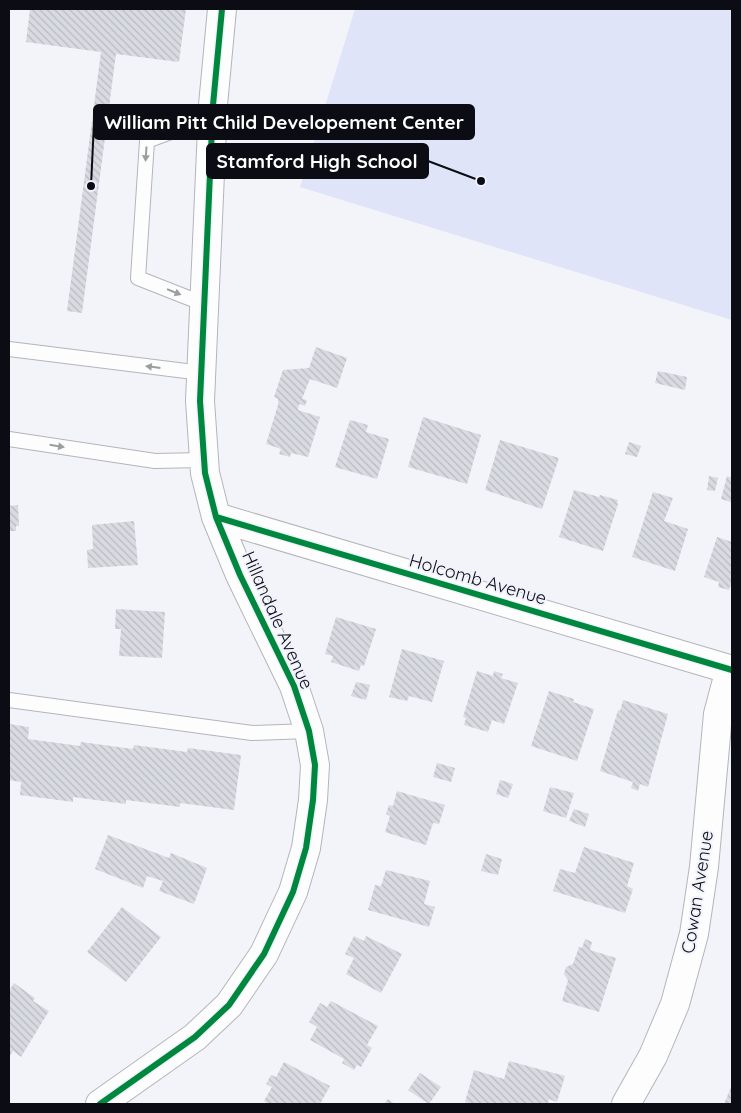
<svg xmlns="http://www.w3.org/2000/svg" width="741" height="1113" font-family="Quicksand,sans-serif">
	<style>
		.pitch { fill: #e0e4f8 }
		.building { fill: url(#building-back-hatch) }
		.lines { fill: none; stroke-linecap: round; stroke-linejoin: round }
		.lane-casing { stroke: #b4b5bc; stroke-width: 16 }
		.street-casing { stroke: #b4b5bc; stroke-width: 30 }
		.lane { stroke: #fdfdfe; stroke-width: 14 }
		.street { stroke: #fdfdfe; stroke-width: 28 }
		.cycleway-casing { stroke: #f0f2fc; stroke-width: 9 }
		.cycleway { stroke: #00873e; stroke-width: 6 }
		.oneway { fill: #9c9da0 }
		.labels { text-anchor: middle; dominant-baseline: central; stroke-width: 4; stroke-linejoin: round; paint-order: stroke }
		.street-label { font-size: 18px; fill: #0b0c14; stroke: #f0f2fc }
		.leader { fill: none; stroke: #0b0c14; stroke-width: 2 }
		.callout-dot { fill: #0b0c14; stroke: #f0f2fc; stroke-width: 2 }
		.callout { fill: #0b0c14; stroke: #0b0c14; stroke-width: 2 }
		.callout-label { font-size: 19px; text-anchor: middle; font-weight: bold; fill: #fff }
	</style>
	<defs>
		<pattern id="building-back-hatch" width="6" height="6" patternUnits="userSpaceOnUse" patternTransform="scale(1.25)"><rect width="6" height="6" fill="#d9dbe2"/><path d="M-1 5l2 2M0 0l6 6M5-1l2 2" fill="none" stroke="#b9bbc1"/></pattern>
	</defs>
	<rect width="100%" height="100%" fill="#f3f4f9"/>
	<path class="pitch" d="M355,9H732V320L300,187Z"/>
	<path class="building" d="M30,9H186L179,62L116,54L82,313L67,311L101,52L26,42Z
		M316,347L347,358L337,388L310,379L302,399L307,400L305,406L299,404L298,410L320,417L308,457L291,453L290,457L279,454L281,449L266,444L278,405V399L274,397L283,370L309,368Z
		M658,371L687,377L685,390L655,383Z
		M423,417L481,435L467,484L408,467Z
		M350,420L368,425L366,432L389,439L377,479L335,467Z
		M500,440L559,458L542,509L485,490Z
		M629,442L641,446L637,457L625,454Z
		M709,476L718,478L715,491L707,490Z
		M727,476L732,478L731,502L721,499Z
		M574,490L599,497L600,495L618,500L617,503L618,504L603,551L559,537Z
		M653,492L673,498L664,521L688,529L675,571L632,557Z
		M18,505L19,526H16V531H9V506Z
		M134,521L138,565L88,568L87,550L93,549L92,525Z
		M717,537L732,542V587L730,586L729,590L718,587L719,582L704,577Z
		M116,609L165,612L162,658L119,656L121,629H115Z
		M336,617L376,629L364,666L361,665L359,671L331,662L333,656L325,654Z
		M402,649L444,661L432,702L409,696L407,701L389,697Z
		M477,671L493,676L494,671L503,674L501,678L518,683L504,724L492,720L488,732L464,725L466,718L463,717Z
		M356,682L370,685L366,700L351,696Z
		M549,691L574,699L573,702L594,709L577,761L531,746Z
		M623,700L668,714L648,787L640,784L638,791L631,788L633,782L600,771L618,710L620,711Z
		M9,724L29,727L28,739L80,746L81,742L133,749L134,745L187,752L188,748L241,755L234,810L180,803V807L126,800V804L73,797V802L20,795L21,782L9,780Z
		M437,763L455,768L451,782L433,777Z
		M500,780L513,784L508,798L496,794Z
		M550,787L574,793L566,818L543,811Z
		M397,791L445,805L439,824L433,823L426,845L385,832L390,816L386,814L389,805L393,806Z
		M574,809L589,814L585,827L569,821Z
		M108,835L169,858L171,853L207,868L194,904L159,891L163,881L147,876L143,888L95,869Z
		M584,847L634,863L627,886L633,889L625,913L553,891L560,869L575,873Z
		M486,854L502,859L498,875L481,871Z
		M386,870L430,881L424,904L435,907L429,927L368,910L375,885L381,886Z
		M122,907L161,937L126,982L87,952Z
		M354,936L364,941L366,936L402,954L381,993L346,974L354,958L345,954Z
		M585,939L592,942L590,950L616,958L599,1012L562,1001L568,980L564,974L566,967L573,964L579,947L582,948Z
		M14,983L35,998L33,1001L49,1011L21,1057L13,1051L9,1057V991Z
		M331,1001L378,1026L367,1045L372,1048L361,1067L357,1065L354,1070L342,1063L344,1059L310,1040L317,1027L309,1022L320,1003L327,1007Z
		M509,1061L565,1076L557,1102L549,1099L548,1104H472L465,1102L474,1070L504,1079Z
		M284,1062L330,1086L320,1104H269L264,1101L272,1087L266,1084L271,1075L276,1077Z
		M420,1073L441,1087L429,1104L408,1090Z
		M732,1085V1104H724Z
		M388,1099L395,1104H384Z"/>
	<g class="lines">
		<defs>
			<path id="lane" d="M204,304L138,278L147,141L213,116
				M9,349L202,373
				M9,439L155,461L204,460
				M9,700L252,733L309,731"/>
			<path id="street" d="M216,517L732,670
				M100,1104L195,1037L229,1005L264,954L293,892L306,848L313,800L315,765L309,731L294,686L240,575L216,517L205,473L200,401L213,105L222,9
				M626,1104L653,1056L675,1004L694,934L704,867L718,714L730,669"/>
		</defs>
		<use href="#lane" class="lane-casing"/>
		<use href="#street" class="street-casing"/>
		<use href="#lane" class="lane"/>
		<use href="#street" class="street"/>
		<defs>
			<path id="cycleway" d="M216,517L732,670
				M100,1104L195,1037L229,1005L264,954L293,892L306,848L313,800L315,765L309,731L294,686L240,575L216,517L205,473L200,401L213,105L222,9"/>
		</defs>
		<use href="#cycleway" class="cycleway-casing"/>
		<use href="#cycleway" class="cycleway"/>
	</g>
	<defs><path id="oneway-solid" d="M-6-.8H1V-3.2L6.5 0L1 3.2V.8H-6Z" transform="scale(1.25)"/></defs>
	<g class="oneway">
		<use href="#oneway-solid" transform="translate(146 154) rotate(94)"/>
		<use href="#oneway-solid" transform="translate(174 292) rotate(22)"/>
		<use href="#oneway-solid" transform="translate(153 367) rotate(-173)"/>
		<use href="#oneway-solid" transform="translate(57 446) rotate(9)"/>
	</g>
	<g class="labels">
		<g class="street-label">
			<text transform="translate(478 579) rotate(16)">Holcomb Avenue</text>
			<text transform="translate(278 620) rotate(66)">Hillandale Avenue</text>
			<text transform="translate(697 892) rotate(-81)">Cowan Avenue</text>
		</g>
	</g>
	<path class="leader" d="M91 186L94 122M481 181L428 161"/>
	<g class="callout-dot">
		<circle cx="91" cy="186" r="5"/>
		<circle cx="481" cy="181" r="5"/>
	</g>
	<g class="callout">
		<rect x="94" y="105" width="380" height="34" rx="5"/>
		<rect x="207" y="144" width="221" height="34" rx="5"/>
	</g>
	<g class="callout-label">
		<text x="284" y="129">William Pitt Child Developement Center</text>
		<text x="317" y="168">Stamford High School</text>
	</g>
	<rect width="741" height="1113" fill="none" stroke="#0b0c14" stroke-width="20"/>
</svg>
